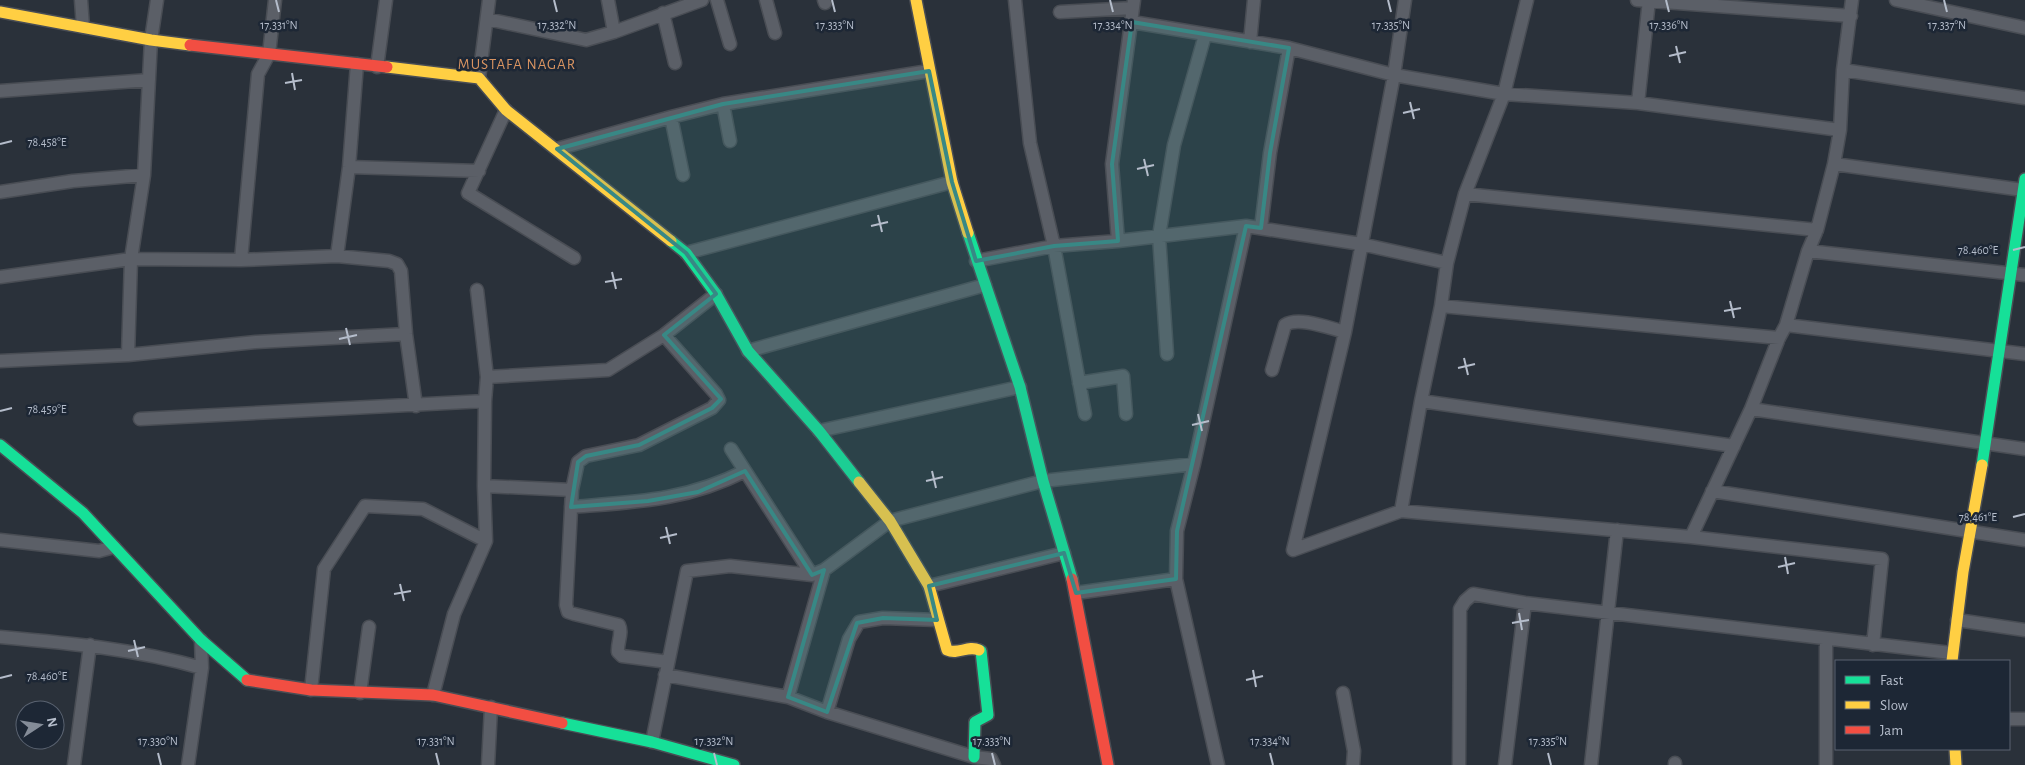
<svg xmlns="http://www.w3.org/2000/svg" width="2025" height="765" font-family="'Alegreya Sans',sans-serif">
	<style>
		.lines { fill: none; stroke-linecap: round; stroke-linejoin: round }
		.street-casing { stroke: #494d54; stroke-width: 15 }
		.fast-casing { stroke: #494d54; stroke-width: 14 }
		.slow-casing { stroke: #494d54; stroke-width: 14 }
		.jam-casing { stroke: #494d54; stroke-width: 14 }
		.street { stroke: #5b5f67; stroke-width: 12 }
		.fast { stroke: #16e098; stroke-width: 11 }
		.slow { stroke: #ffcf43; stroke-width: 11 }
		.jam { stroke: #f24e42; stroke-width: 11 }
		.marked { fill: #388885; fill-opacity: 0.2; stroke: #388885; stroke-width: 4; stroke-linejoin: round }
		.ticks { fill: none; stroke: #b5bdcb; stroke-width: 2 }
		.labels { text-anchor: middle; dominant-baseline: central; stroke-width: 5; stroke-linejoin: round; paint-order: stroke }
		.neighbourhood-label { font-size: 15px; letter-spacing: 1px; fill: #d99461; stroke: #1d2735 }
		.ticks-label { font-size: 12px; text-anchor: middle; fill: #b5bdcb; stroke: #1d2735; stroke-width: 5; stroke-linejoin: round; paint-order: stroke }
	</style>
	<rect width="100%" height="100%" fill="#2a313a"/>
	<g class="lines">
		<defs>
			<path id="street" d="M81,0L83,27
				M608,0L614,32
				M717,0L730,44
				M766,0L775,33
				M824,0L825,3
				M1015,0L1030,143L1054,246L1085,414
				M1637,0L1851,16
				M1896,0L2025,28
				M1060,12L1133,8
				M663,13L675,63
				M487,19L586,40L614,32L702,0
				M1132,22L1289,48L1394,75L1504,94L1638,103L1840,130
				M1250,42L1254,0
				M377,67L386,0
				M1843,70L2025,98
				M479,78L489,0
				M0,91L149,80
				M1638,103L1649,0
				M723,104L730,141
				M506,110L468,193L574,258
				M671,117L683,175
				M557,149L671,117L723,104L929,71
				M1834,164L2023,190
				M349,167L479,171
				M0,192L73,181L144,175
				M1465,194L1817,230
				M1261,228L1270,153L1289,48
				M1118,241L1112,164L1134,0
				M1808,251L2025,275
				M686,253L952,182
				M337,256L349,167L357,64
				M241,260L258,74L269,54L275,0
				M976,261L1054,246L1118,241L1246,226L1361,244L1447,263
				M0,277L131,259L241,260L337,256L389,261L397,264L401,271L406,334L416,406
				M477,290L487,377L485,401L484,486L486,541
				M1441,306L1779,338
				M1786,325L2025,354
				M664,335L716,394L719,400L712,408L639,445L586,456L578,462L572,490L566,605L568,612L574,614L619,625C623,633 617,643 618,652L622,656L668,662
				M748,351L985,285
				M1167,354L1159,236L1174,145L1205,35
				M128,355L131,259L144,175L151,40L157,0
				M0,361L128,355L256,342L406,334
				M1272,370L1285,325C1298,316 1329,328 1345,332
				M487,377L608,370L664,335L716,294
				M1079,383L1123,376L1126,414
				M1421,401L1734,446
				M1751,409L2025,449
				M140,419L485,401
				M819,431L1020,387
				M731,449L812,575
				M484,486L572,490
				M1712,491L2025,540
				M571,507C635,502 686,501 745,471
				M1401,511L1421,401L1441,306L1447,263L1465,194L1504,94L1527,0
				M1691,537L1751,409L1779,338L1786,325L1808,251L1817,230L1834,164L1840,130L1843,70L1852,0
				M0,540L99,551L114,547
				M1293,550L1401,511L1691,537L1882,559L1873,645
				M1293,550L1345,332L1394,75L1405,0
				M929,586L1064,553
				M1076,593L1176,579
				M1957,620L2025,630
				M0,637C68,643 136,649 202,668
				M665,675L788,697L827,712L974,757L991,759L994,765
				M311,690L324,569L365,506L423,509L486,541L454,614L433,695
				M360,693L369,627
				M1343,693L1354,751L1353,765
				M788,697L824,570
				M827,712L849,639L859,622L883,618L937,620
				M2009,719H2025
				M652,742L687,571L730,566L812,575L824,570L890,521L1043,481L1194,464
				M1675,763V765
				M74,765L90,645
				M188,765L202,668L201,640
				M488,765L491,707
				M1218,765L1176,579L1177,531L1194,464L1246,226
				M1459,765L1460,609L1465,601L1473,594L1525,603L1951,653
				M1505,765L1525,603
				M1591,765L1617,530
				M1826,765V639"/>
			<path id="fast" d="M968,233L1020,387L1043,481L1072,579
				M671,241L686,253L716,294L748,351L819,431L859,482
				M0,445L83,513L201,640L247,680
				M1982,465L2025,179
				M562,723L652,742L734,765
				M974,757L975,722L988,715L981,651L979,650"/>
			<path id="slow" d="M916,0L952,182L968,233
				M0,12L151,40L190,45
				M387,67L479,78L506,110L671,241
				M859,482L890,521L929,586L947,650C958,655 968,645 979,650
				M1952,661L1963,572L1982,465
				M1955,749L1956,765"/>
			<path id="jam" d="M190,45L387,67
				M1072,579L1108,765
				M247,680L311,690L433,695L562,723"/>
		</defs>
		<use href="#street" class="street-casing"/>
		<use href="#fast" class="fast-casing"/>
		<use href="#slow" class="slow-casing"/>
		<use href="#jam" class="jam-casing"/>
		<use href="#street" class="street"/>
		<use href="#fast" class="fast"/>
		<use href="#slow" class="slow"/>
		<use href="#jam" class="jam"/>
	</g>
	<path class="marked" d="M1132,22L1289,48L1270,153L1261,228L1246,226L1177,531L1176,579L1076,593L1064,553L929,586L937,620L883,618L857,623L827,712L788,697L824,570L812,575L745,471L698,492L648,501L571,507L578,462L586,456L639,445L712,408L721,399L664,335L716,294L686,253L557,149L723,104L929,71L952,182L976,261L1054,246L1118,241L1112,164Z"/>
	<path class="ticks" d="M276,0L279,12M554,0L557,12M832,0L835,12M1110,0L1113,12M1388,0L1391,12M1666,0L1669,12M1944,0L1947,12M1676,46L1680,63M1669,56L1686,52M292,73L295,90M285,83L302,80M1410,102L1414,119M1403,113L1420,109M0,144L12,141M1144,159L1148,176M1137,169L1154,165M878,215L882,232M871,226L888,222M2013,250L2025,247M612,272L616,289M605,282L622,279M1730,301L1734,318M1724,311L1741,308M346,328L350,345M339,339L357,335M1464,358L1468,375M1458,368L1475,364M0,411L12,408M1198,414L1202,431M1192,425L1209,421M932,471L936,488M926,481L943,477M2013,517L2025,514M666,527L670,544M660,538L677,534M1785,557L1788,574M1778,567L1795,563M400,584L404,601M394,594L411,591M1519,613L1522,630M1512,623L1529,620M134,640L138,657M128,651L145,647M1253,670L1256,687M0,678L12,675M1246,680L1263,676M158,753L161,765M436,753L439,765M714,753L717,765M992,753L995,765M1270,753L1273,765M1548,753L1551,765"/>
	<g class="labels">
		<g class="neighbourhood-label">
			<text x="517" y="64">MUSTAFA NAGAR</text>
		</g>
	</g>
	<g class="ticks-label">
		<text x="279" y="29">17.331°N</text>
		<text x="557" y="29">17.332°N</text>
		<text x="835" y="29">17.333°N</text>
		<text x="1113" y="29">17.334°N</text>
		<text x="1391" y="29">17.335°N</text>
		<text x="1669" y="29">17.336°N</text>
		<text x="1947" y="29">17.337°N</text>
		<text x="47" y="146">78.458°E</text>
		<text x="1978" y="254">78.460°E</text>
		<text x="47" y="413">78.459°E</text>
		<text x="1978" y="521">78.461°E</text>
		<text x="47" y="680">78.460°E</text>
		<text x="158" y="745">17.330°N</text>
		<text x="436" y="745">17.331°N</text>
		<text x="714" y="745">17.332°N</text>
		<text x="992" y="745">17.333°N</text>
		<text x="1270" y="745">17.334°N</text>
		<text x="1548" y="745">17.335°N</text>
	</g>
	<rect x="1835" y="660" width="175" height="90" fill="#1d2735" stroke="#5a6371"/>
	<rect x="1845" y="676" width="25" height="8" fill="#16e098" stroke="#5a6371"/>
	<text x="1880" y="685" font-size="15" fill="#b5bdcb">Fast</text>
	<rect x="1845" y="701" width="25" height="8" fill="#ffcf43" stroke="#5a6371"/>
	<text x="1880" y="710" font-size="15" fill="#b5bdcb">Slow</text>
	<rect x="1845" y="726" width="25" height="8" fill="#f24e42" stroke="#5a6371"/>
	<text x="1880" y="735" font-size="15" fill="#b5bdcb">Jam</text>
	<g transform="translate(40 725) rotate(78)"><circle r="24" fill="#1d2735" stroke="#5a6371"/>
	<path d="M0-4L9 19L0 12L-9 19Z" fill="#848c98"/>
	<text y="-8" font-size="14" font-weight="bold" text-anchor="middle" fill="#b5bdcb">N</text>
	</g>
</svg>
